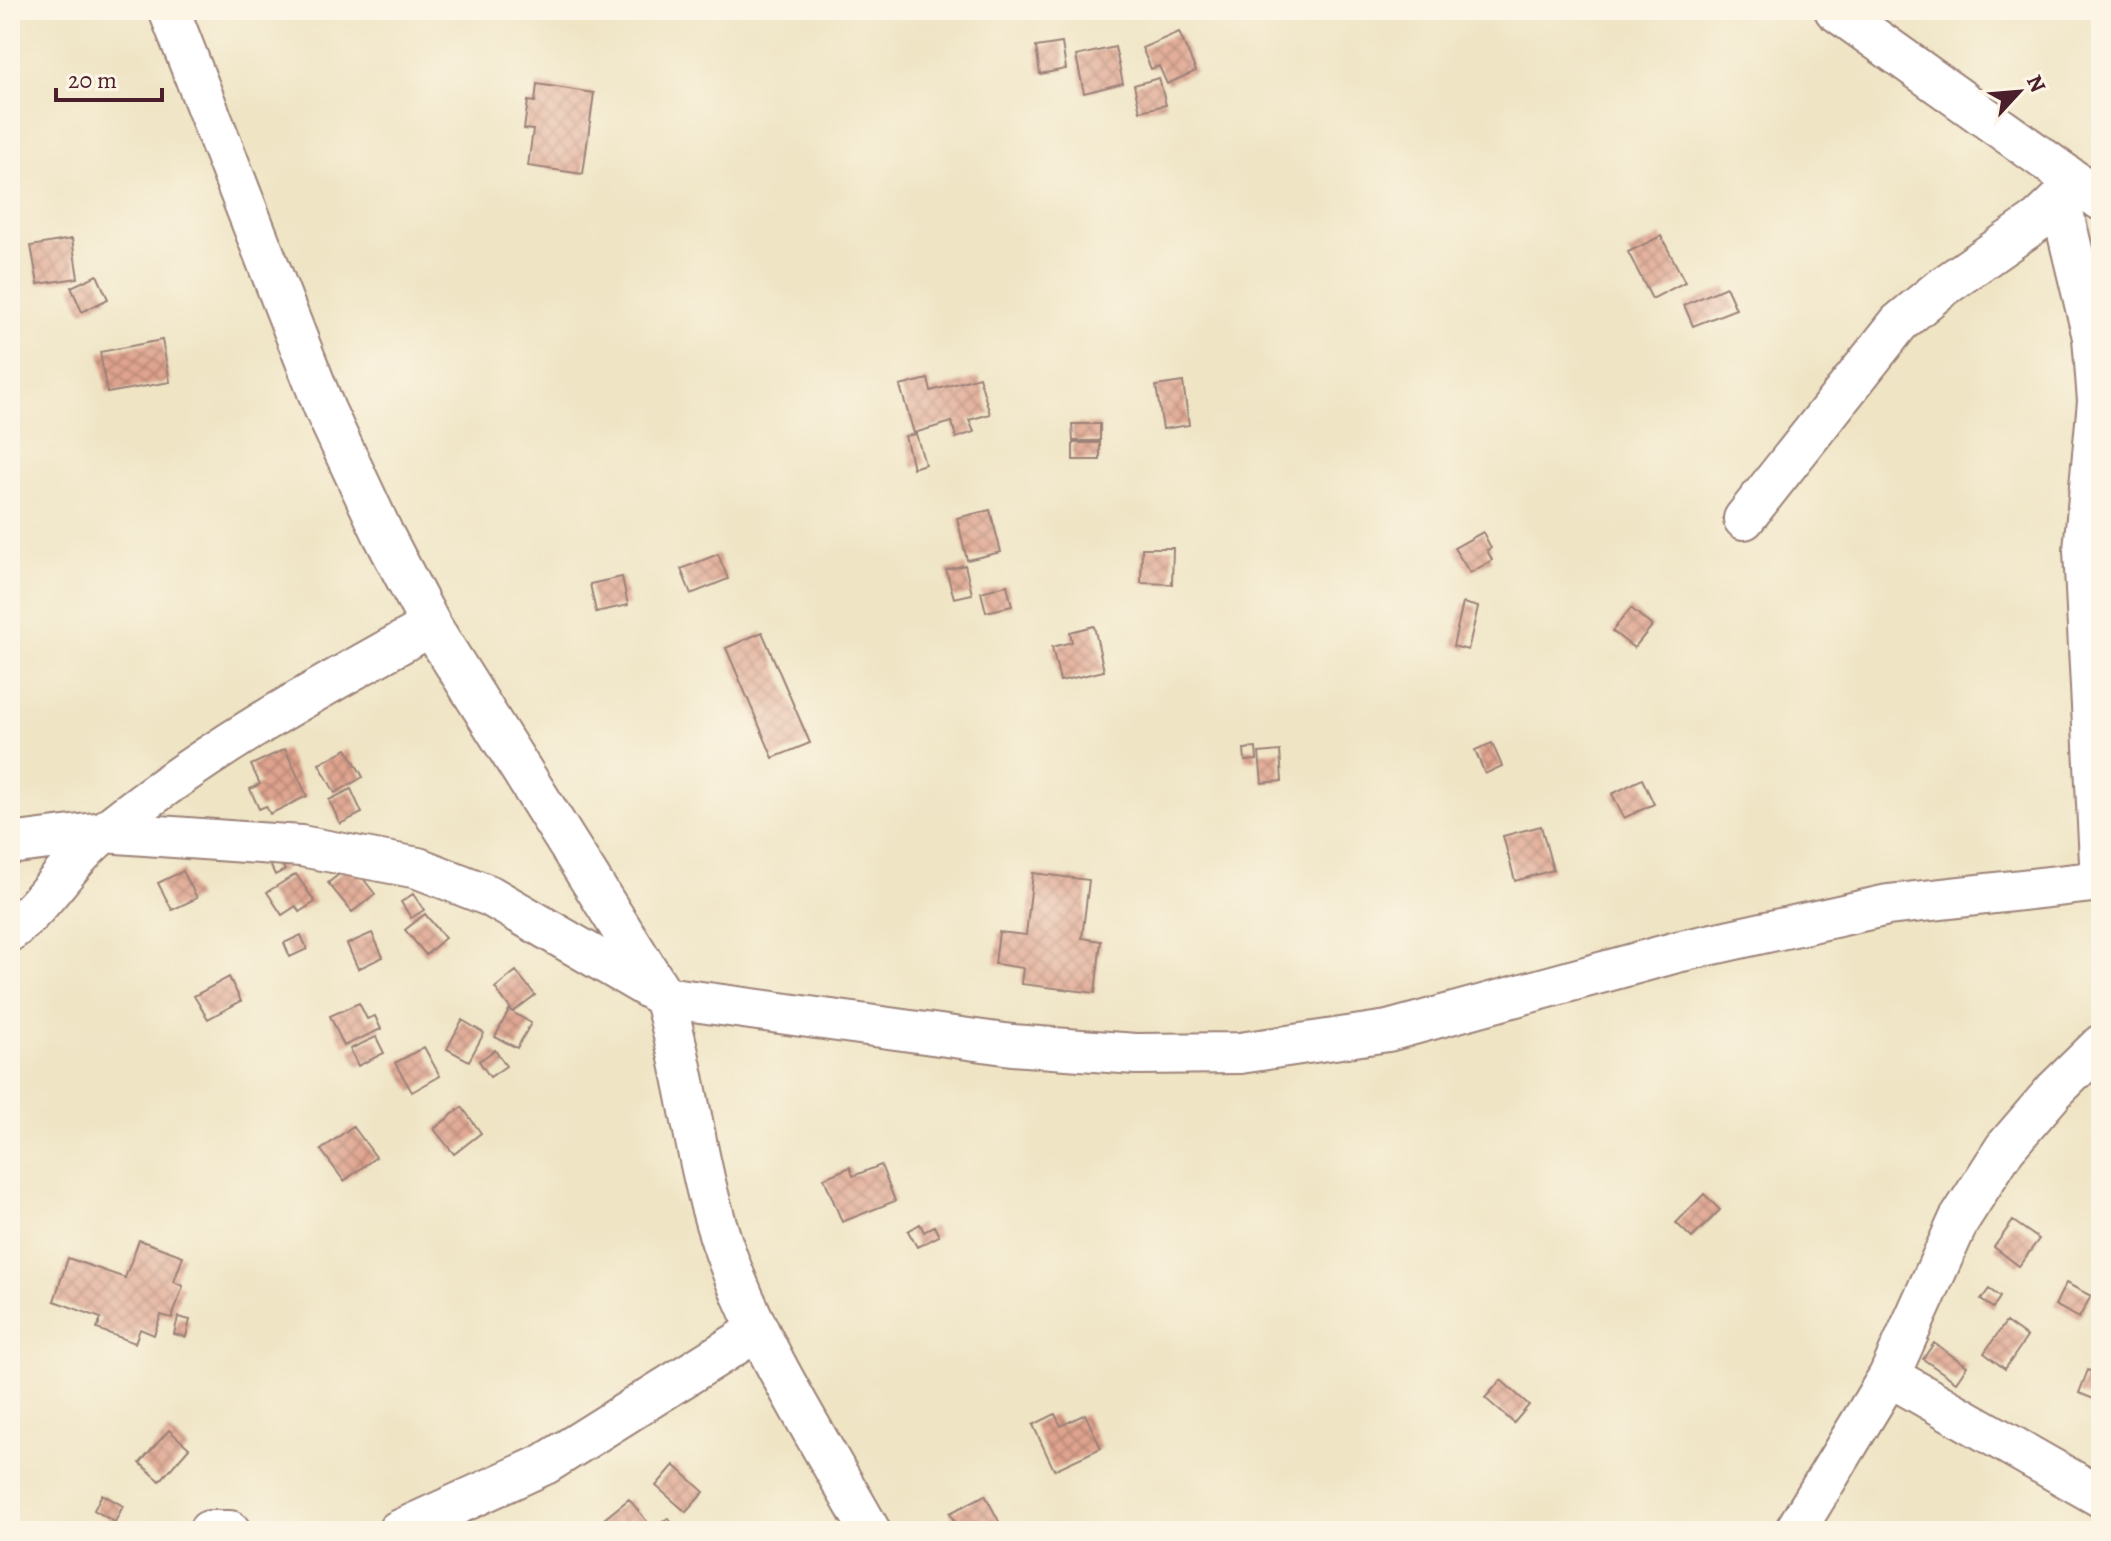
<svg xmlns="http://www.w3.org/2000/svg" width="2111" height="1541" font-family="Alegreya,serif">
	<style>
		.building { fill: url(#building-cross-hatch) }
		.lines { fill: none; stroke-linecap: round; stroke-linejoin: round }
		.minor-casing { stroke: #9c8278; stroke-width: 44 }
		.minor { stroke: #fff; stroke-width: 40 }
	</style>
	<defs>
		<pattern id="building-cross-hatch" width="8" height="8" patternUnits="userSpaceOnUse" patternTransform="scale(2)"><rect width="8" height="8" fill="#dfa48f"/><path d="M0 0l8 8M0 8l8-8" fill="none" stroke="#b78575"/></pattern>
	</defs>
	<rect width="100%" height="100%" fill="#fcf5e5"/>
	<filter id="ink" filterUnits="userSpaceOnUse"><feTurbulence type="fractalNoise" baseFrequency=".0125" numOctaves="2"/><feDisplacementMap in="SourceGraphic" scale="16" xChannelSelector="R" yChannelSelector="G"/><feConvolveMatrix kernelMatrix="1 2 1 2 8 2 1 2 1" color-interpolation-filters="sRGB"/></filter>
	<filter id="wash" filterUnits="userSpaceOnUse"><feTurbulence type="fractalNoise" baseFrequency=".006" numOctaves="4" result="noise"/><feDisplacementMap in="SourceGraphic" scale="32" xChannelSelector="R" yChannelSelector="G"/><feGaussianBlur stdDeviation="1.8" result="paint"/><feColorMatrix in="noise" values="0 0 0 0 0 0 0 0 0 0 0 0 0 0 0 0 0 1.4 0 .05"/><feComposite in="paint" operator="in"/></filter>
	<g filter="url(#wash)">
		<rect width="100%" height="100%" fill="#efe4c4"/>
		<g id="blocks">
			<path class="building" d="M910,10H951V12L911,16Z
				M1179,32L1196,71L1167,84L1159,66L1151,69L1142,48Z
				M1062,43L1066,69L1040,74L1036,47Z
				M1115,47L1123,83L1084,93L1076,56Z
				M1159,78L1166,105L1140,111L1134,85Z
				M537,84L594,93L583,174L528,166L533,130L524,129L528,101L535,102Z
				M1661,236L1685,282L1652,299L1628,252Z
				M72,239L78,278L38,284L31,246Z
				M97,275L108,299L82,312L71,287Z
				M1726,287L1736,309L1693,326L1684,305Z
				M162,340L170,382L107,393L100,352Z
				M979,377L990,414L969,420L974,432L956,438L952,422L914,433L900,386L928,379L931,391Z
				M1183,382L1189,425L1163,429L1156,386Z
				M1072,424H1100V441H1073Z
				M916,434L925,464L913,468L905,436Z
				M1073,443H1100V460H1073Z
				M990,510L1001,552L967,560L957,518Z
				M1483,532L1491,548L1487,550L1492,560L1470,573L1454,548Z
				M1142,548H1173L1172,584L1141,583Z
				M718,554L728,579L691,594L681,569Z
				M965,565L972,594L954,598L946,570Z
				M622,577L628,605L596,612L590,584Z
				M1007,585L1012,606L986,612L981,592Z
				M1463,603L1478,607L1468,650L1453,646Z
				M1631,608L1652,626L1634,648L1612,631Z
				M1094,626L1104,671L1060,681L1052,647L1072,642L1070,632Z
				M762,632L810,743L773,758L726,648Z
				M1492,743L1502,766L1485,774L1475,750Z
				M1256,748L1257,760L1245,761L1244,749Z
				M285,749L307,796L270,814L266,806L259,809L250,789L260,784L251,765Z
				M347,749L363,777L335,793L319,764Z
				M1280,751L1282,781L1262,783L1259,753Z
				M1642,779L1654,804L1624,818L1612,794Z
				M351,789L362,813L340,824L329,800Z
				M1541,826L1553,870L1515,881L1503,836Z
				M279,859L285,870L275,875L270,864Z
				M352,864L375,894L352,912L328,883Z
				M183,871L197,898L172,910L158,883Z
				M1033,873L1089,880L1082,938L1101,941L1095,993L1021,984L1023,968L995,964L999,932L1026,935Z
				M296,874L315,902L299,912L296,906L282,915L267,892Z
				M413,894L424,910L411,918L401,902Z
				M425,914L445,938L426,955L405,930Z
				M372,933L383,957L358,969L347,944Z
				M301,935L307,949L290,957L284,943Z
				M516,971L535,995L513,1012L495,988Z
				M229,977L241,1001L208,1019L194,996Z
				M359,1003L367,1019L375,1016L381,1029L344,1046L330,1016Z
				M509,1010L531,1023L517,1048L495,1037Z
				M462,1020L484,1033L469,1061L447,1049Z
				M376,1037L384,1053L358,1066L350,1049Z
				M424,1047L440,1076L412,1092L395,1063Z
				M495,1050L506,1066L490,1077L479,1061Z
				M462,1107L481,1133L454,1154L434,1129Z
				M353,1126L376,1157L344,1181L321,1150Z
				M881,1165L895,1201L842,1222L824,1178L850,1167L853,1176Z
				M1704,1194L1720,1210L1692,1238L1676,1223Z
				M2013,1221L2039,1239L2019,1266L1994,1247Z
				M920,1224L924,1232L934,1226L939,1236L917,1247L908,1231Z
				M139,1240L183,1256L174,1282L183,1286L172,1318L161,1315L154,1335L140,1329L135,1343L97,1329L101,1318L54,1301L68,1258L125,1278Z
				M2066,1283L2091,1296L2079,1318L2055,1305Z
				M1989,1289L2000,1297L1993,1308L1981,1300Z
				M178,1317L190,1320L186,1337L174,1334Z
				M2006,1322L2027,1337L2005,1369L1984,1353Z
				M1934,1343L1967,1366L1956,1382L1923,1359Z
				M2088,1370L2101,1376V1402L2079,1393Z
				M1501,1380L1529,1405L1514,1423L1485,1398Z
				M1055,1414L1061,1426L1085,1414L1101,1448L1054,1470L1033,1425Z
				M169,1430L189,1448L160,1481L140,1463Z
				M674,1465L704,1492L686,1512L656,1486Z
				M102,1494L123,1506L115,1522L94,1510Z
				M985,1495L1002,1527L995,1531H959L950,1513Z
				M629,1499L649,1524L640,1531H604L598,1524Z
				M669,1518L675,1531H662L658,1523Z"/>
		</g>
	</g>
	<g filter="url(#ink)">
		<use href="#blocks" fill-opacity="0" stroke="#9c8278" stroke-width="2"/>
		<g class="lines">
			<defs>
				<path id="minor" d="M169,10L325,410L383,534L431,626L664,997C689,1082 696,1173 727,1257C762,1353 820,1441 870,1531
					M1835,10L2101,200
					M2060,200L2093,337L2098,401L2084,550L2101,881
					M1744,519L1899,323L1940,289L2039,220L2060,200L2073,180
					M10,844L103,832L301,846L418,868L490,896L664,997L1012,1045L1136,1054L1240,1053L1388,1031L1677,952L1888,905L2101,881
					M10,931C47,903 70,858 107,830C208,749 319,688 431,626
					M1889,1376L2101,1497
					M209,1531H230
					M398,1531L545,1464L757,1331
					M1795,1531L1889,1376L1959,1220L2005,1148L2055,1090L2101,1045"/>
			</defs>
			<use href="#minor" class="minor-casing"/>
			<use href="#minor" class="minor"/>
		</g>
	</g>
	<rect width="2111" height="1541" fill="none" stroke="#fcf5e5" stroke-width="40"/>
	<g transform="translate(2019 92) rotate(64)" stroke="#fcf5e5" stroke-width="6" paint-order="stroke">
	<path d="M0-6L14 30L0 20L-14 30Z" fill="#4a1f2b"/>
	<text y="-12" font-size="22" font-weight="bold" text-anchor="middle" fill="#4a1f2b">N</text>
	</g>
	<path d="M56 88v12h106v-12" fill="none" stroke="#4a1f2b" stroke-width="4"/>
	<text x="68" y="88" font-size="24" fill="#4a1f2b" stroke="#fcf5e5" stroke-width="6" paint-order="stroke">20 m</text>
</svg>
